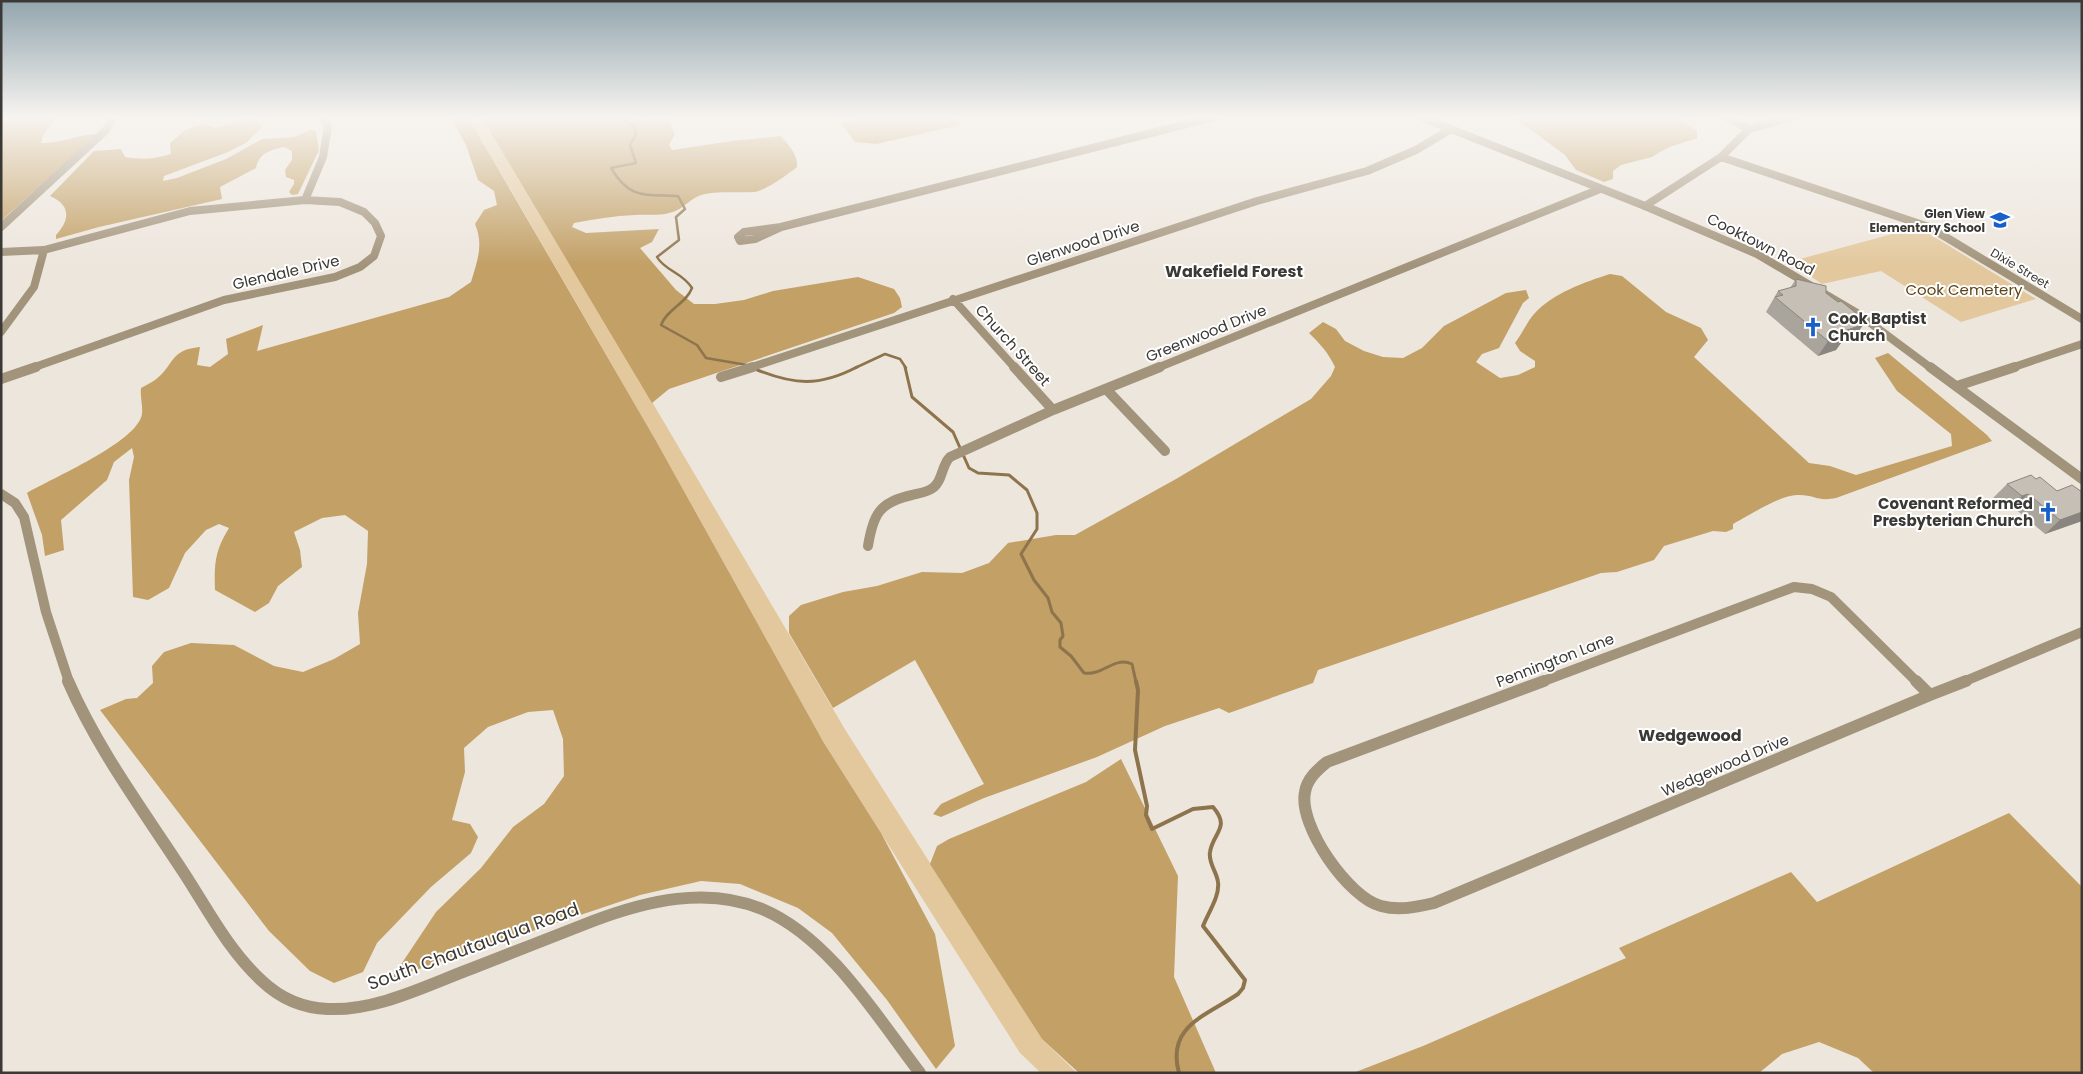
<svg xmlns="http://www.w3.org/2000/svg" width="2083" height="1074" font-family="Poppins,sans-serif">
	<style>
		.green { fill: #e3c89d }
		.forest { fill: #c2a066 }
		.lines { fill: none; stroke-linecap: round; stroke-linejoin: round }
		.stream-far2 { stroke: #8e744c; stroke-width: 2.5 }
		.stream-far1 { stroke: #8e744c; stroke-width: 3 }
		.stream { stroke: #8e744c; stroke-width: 4 }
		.minor-far2 { stroke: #a2937b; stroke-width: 8 }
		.minor-far1 { stroke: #a2937b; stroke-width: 10 }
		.minor { stroke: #a2937b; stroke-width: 12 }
		.tertiary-far1 { stroke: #a2937b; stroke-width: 8 }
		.tertiary { stroke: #a2937b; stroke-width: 10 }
		.wall { fill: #a9a49c }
		.shaded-wall { fill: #8a867f }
		.building { fill: #c5bfb5; stroke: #8a867f }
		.labels { text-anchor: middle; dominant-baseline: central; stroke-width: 4; stroke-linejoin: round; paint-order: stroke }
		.far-poi-label { font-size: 12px; font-weight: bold; fill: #3b3935; stroke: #fff; text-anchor: end }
		.far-street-label { font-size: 12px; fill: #3b3935; stroke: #fff }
		.street-label { font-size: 15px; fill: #3b3935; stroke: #fff }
		.park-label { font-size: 15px; fill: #5c4417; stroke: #fff }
		.poi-label { font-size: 15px; font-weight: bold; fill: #3b3935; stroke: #fff; text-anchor: start }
		.neighbourhood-label { font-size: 16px; font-weight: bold; fill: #3b3935; stroke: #fff }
		.near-street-label { font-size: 18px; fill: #3b3935; stroke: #fff }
	</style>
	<rect width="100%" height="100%" fill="#ede6dd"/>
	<path class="green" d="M468,116H481L559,244L846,731L1042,1039L1077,1073H1041L1020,1053L824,743L655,439Z
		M1918,227L2036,299L1961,322L1881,271L1822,284L1789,262Z"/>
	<path class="forest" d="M1,116H47L55,119L43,135L41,143C63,143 76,135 97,134L1,221Z
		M450,116L468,117L655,439L824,743L881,833L935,934L955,1046L936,1069L887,1000L832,933L798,908L740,884L701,881L640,895L392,978L436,912L481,868L513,827L544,804L564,776L563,739L553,710L528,712L488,727L464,748L465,772L452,820L470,824L478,837L471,853L431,887L377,943L363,972L334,983L310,971L269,931L100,710L126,699L137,698L153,683L152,666L164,652L191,643L234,645L274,666L303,672L334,659L360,644L358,613L367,564L368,531L345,515L322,518L294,532L300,550L302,567L278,586L269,603L255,612L215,590C214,563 215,551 229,528L219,524L206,530L185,553L169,588L148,600L133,597L129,480L134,457L132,448L114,462L107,480L61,520L64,550L45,556L42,535L27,493C50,479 138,442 142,414C143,407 140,396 141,388C146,385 151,383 155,380C175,365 169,350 200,347L197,365L210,367L228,354L226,339L263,325L257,351L449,297L471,282C477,262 484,245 475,224L484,210L497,205L494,191L478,180L466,145Z
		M481,116H627L639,120L668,119L675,134L669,145L672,150L732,141L781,136C789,146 798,154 797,167C787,175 766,190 755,192C738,193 721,191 705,194C690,197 684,210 669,213C658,216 646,214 635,215C614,216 594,219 574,223L572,227L586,233L659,229L652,242L640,248L676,290L694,304H715L744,300L773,291L858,277L894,289L900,298L902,307L894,313L669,389L652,403Z
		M874,116H954L960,125L876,144L855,142L841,123Z
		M1512,116H1675L1697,131V138L1667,148L1652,157L1621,165L1613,171V179L1604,182L1576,170L1565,155Z
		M250,118L259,122L262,127L246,143L228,152L164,176L163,181L177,178L226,159L262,139L294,137L310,130L316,131L319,150L298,194L292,195L289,192L294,184V180L286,177L285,170L292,160V151L284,147C270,150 259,153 256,168L220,187L222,199L99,227L56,239V235C70,220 71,205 50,196L94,151L121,149L125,157C142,160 154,159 171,154L170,143C183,132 196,119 214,128Z
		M1610,274L1622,276L1666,312L1701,328L1708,340L1694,357L1809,463L1830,466L1856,475L1952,446L1951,434L1897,391L1875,358L1888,353L1987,435L1992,441L1836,498C1817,502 1814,494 1797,495C1778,496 1750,515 1733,524V529L1726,532L1713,531L1664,546L1654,560L1617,572L1601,573L1318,670L1313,683L1229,713L1219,708L1165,726L1097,757L984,798L941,817L933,814L941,804L984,784L915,660L833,708L789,633V616L801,605L843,592L877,586L922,572L962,573L989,563L1008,543L1056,535H1075L1176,479L1311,399L1331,376L1335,367C1328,352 1320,344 1309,333L1323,322L1336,329L1345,341L1364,351L1383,357L1403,358L1422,348L1444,326L1506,293L1526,290L1529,298L1523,303L1499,348L1482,354L1476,362L1500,378L1518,375L1535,367V361L1520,351L1515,343C1522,334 1527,322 1534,314C1553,293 1585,282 1610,274Z
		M1121,759L1178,876L1174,977L1216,1073H1079L1042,1039L930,864L937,846L949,839L1086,782Z
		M2009,813L2082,887V1073H1874L1858,1058L1819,1042L1782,1054L1759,1073H1353L1423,1046L1626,958L1619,948L1791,872L1817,902Z"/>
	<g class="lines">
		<path class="stream-far2" d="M620,116L634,127L636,134L630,145L636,163L611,168C630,200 645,194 678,196L685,209L676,217L679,240L657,257C665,271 682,272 692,288C686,304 667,309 661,325L697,345L706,358L747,365
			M855,368L885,354L900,359L906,368"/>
		<path class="stream-far1" d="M905,367L912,397L953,432L969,468L978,473L1009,475L1027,490L1037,513V529L1021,554L1034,580L1048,598L1052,612L1061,623L1063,636L1060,640V647L1071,656L1084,673C1103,676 1114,656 1132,664L1136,682
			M755,369C794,385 819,387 857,367"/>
		<path class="stream" d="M1136,681L1138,690L1135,750L1147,806L1146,815L1152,829L1193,809L1213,807C1231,828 1213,832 1210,852C1208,863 1217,872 1218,882C1220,896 1208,913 1203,926L1245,980L1243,988L1238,994C1206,1016 1166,1026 1179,1073"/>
		<path class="minor-far2" d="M1724,116L1749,129
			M1721,157L1929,227L2082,319
			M305,200L323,157L328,126L321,116
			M1645,206L1721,157L1749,129L1797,116
			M1,227L106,130L111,121L109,116
			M781,227L755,239L740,241L738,237L744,232Z
			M781,227L1218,116
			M1,252L44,250L190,211L305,200L340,202L364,212L375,223L381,236L374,256L360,267L335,277L224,300L32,368
			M953,299L1015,368
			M1,332L34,287L44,250
			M749,368L1257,201L1367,171L1416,150L1451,129
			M1157,368L1600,189
			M2011,368L2082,344"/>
		<path class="minor-far1" d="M1014,367L1053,410
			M721,377L753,367
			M1,379L36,367
			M1957,386L2015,367
			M1106,389L1165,451
			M1,494L15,503L24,517L46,612L69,682
			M868,546C873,515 879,502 912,495C919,493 927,493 934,487C943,480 941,466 950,457L1053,410L1160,367
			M1541,682L1794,587L1812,589L1831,597L1917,682
			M1963,682L2082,632"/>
		<path class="minor" d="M68,681C98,750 143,810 184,873C208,910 229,951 262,981C281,999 302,1008 328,1009C378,1011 427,985 473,968C513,952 553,937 593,921C646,901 707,886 762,909C829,937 877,1017 920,1073
			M1544,681L1327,762C1317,770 1307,779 1305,792C1298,826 1349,898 1381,906C1399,911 1417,907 1434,903L1930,695
			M1916,681L1930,695
			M1930,695L1966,681"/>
		<path class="tertiary-far1" d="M1418,116L1645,206L1757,254L1857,313L1931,368"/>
		<path class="tertiary" d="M1930,367L2082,479"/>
	</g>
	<path class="wall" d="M1796,279L1826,293L1838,302L1866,321L1852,340L1841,343L1836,350L1818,356L1766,312L1778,291L1790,288Z
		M2036,479L2057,491L2082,492V521L2045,534L2014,508L2007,510L1993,498L2007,484Z"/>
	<path class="shaded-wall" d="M1866,321L1852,340L1841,343L1836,350L1818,356L1828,341L1841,332L1860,323Z
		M2028,494L2014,508L2007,510L2022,496Z
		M2082,512V521L2045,534L2060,520Z"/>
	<path class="building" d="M1796,279L1826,286V293L1838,302L1841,301L1866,321L1860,323L1862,325L1841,332L1846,336L1828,341L1775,297L1783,295L1778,291L1796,286Z
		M2031,475L2036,479L2040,477L2057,491L2072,485L2082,492V512L2060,520L2028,494L2022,496L2007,484Z"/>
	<linearGradient id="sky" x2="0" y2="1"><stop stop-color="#92a5ae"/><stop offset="0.44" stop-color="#f7f4f0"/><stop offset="1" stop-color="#f7f4f0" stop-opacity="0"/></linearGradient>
	<rect width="2083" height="266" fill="url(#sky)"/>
	<defs>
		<symbol id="school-bare" viewBox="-9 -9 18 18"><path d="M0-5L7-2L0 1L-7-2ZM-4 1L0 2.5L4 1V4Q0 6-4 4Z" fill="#185fca" stroke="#fff" stroke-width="2.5" paint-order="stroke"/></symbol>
		<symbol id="church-bare" viewBox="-9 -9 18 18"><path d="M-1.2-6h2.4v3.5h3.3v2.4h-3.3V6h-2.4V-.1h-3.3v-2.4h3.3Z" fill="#185fca" stroke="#fff" stroke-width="2.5" paint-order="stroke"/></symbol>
	</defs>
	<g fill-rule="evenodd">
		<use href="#school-bare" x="1986" y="206" width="28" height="28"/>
		<use href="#church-bare" x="1799" y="313" width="28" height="28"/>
		<use href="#church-bare" x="2034" y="498" width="28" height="28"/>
	</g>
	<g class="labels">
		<g class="far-poi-label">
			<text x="1985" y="213">Glen View<tspan x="1985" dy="14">Elementary School</tspan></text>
		</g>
		<g class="far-street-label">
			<text transform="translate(2020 268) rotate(31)">Dixie Street</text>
		</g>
		<g class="street-label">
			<text transform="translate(1083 243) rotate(-18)">Glenwood Drive</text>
			<text transform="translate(1761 244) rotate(27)">Cooktown Road</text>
			<text transform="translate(286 272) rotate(-13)">Glendale Drive</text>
			<text transform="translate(1206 333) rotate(-22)">Greenwood Drive</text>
			<text transform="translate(1013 345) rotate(48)">Church Street</text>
			<text transform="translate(1555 660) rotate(-21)">Pennington Lane</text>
			<text transform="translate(1725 765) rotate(-23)">Wedgewood Drive</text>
		</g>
		<g class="park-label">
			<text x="1964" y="289">Cook Cemetery</text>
		</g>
		<g class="poi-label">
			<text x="1828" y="318">Cook Baptist<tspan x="1828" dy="17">Church</tspan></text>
			<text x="2033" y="503" text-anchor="end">Covenant Reformed<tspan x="2033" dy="17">Presbyterian Church</tspan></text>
		</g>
		<g class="neighbourhood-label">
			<text x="1234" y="271">Wakefield Forest</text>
			<text x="1690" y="735">Wedgewood</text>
		</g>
		<g class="near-street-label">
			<text transform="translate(473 946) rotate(-20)">South Chautauqua Road</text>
		</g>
	</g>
	<rect width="2083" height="1074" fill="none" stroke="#3b3935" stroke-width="5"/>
</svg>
